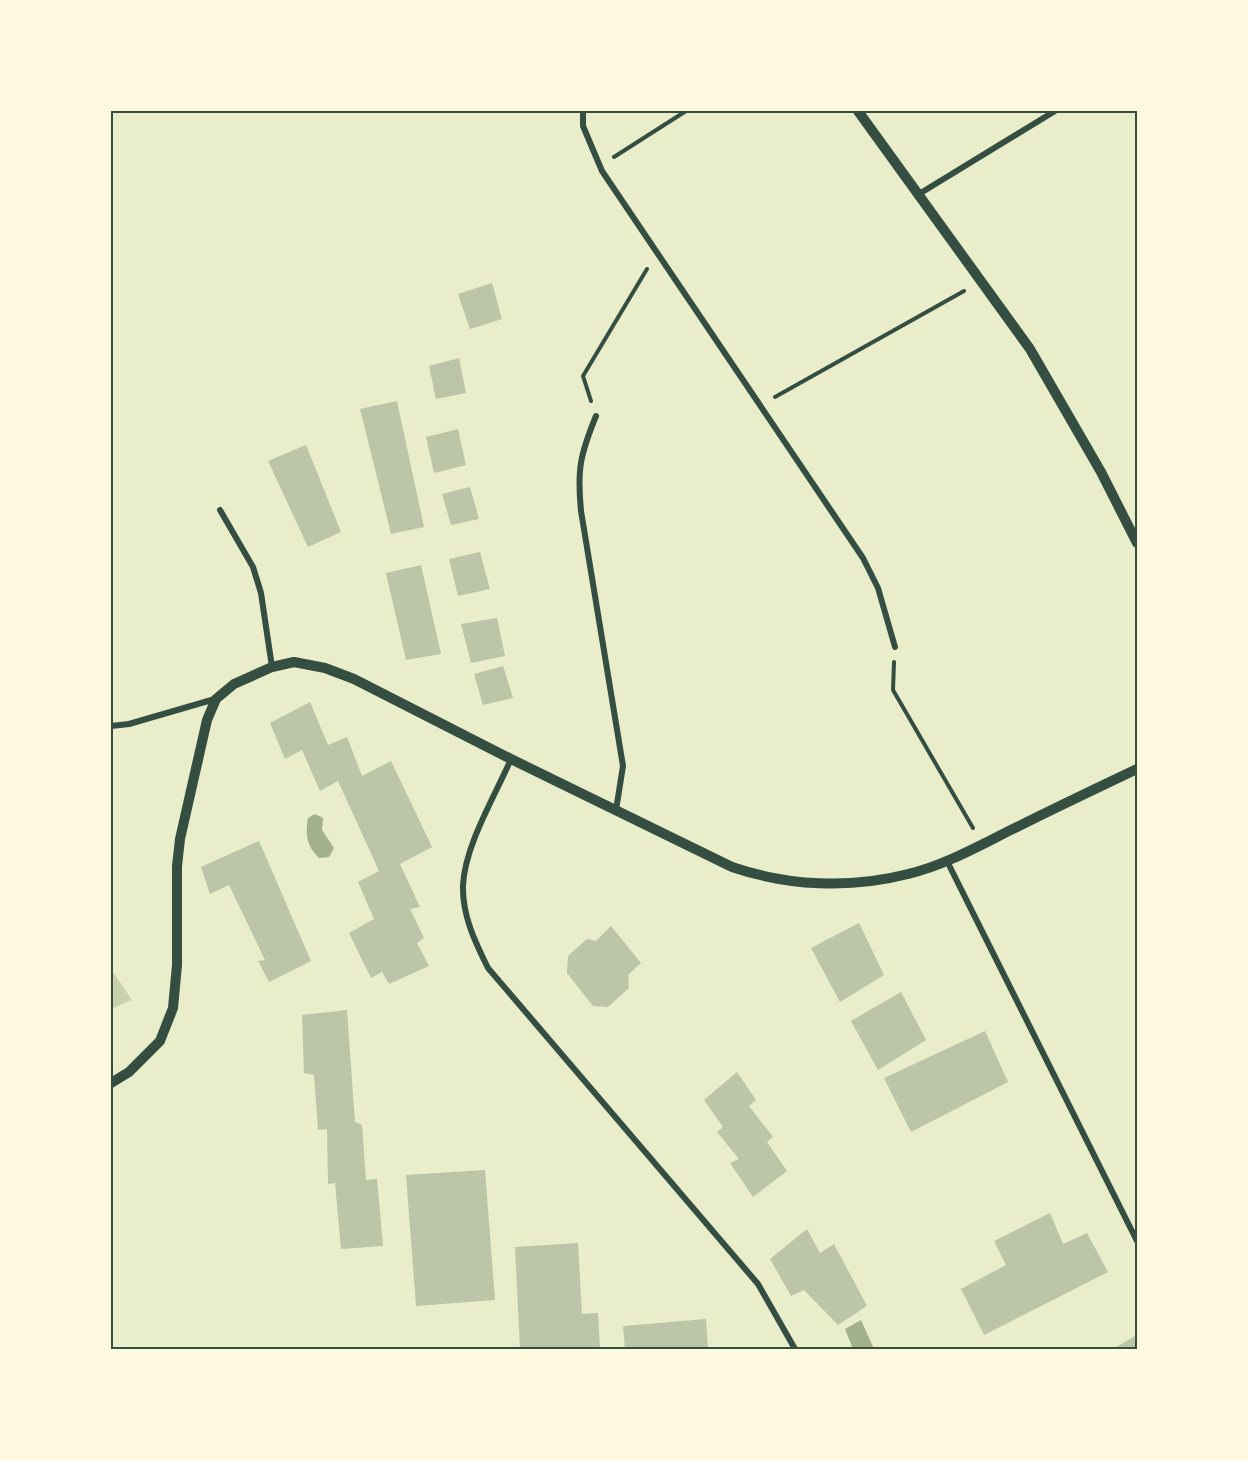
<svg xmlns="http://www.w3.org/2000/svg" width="1248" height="1460" font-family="'Nunito Sans',sans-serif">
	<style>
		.green { fill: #cad2ad }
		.water { fill: #a3b18a }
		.building { fill: #bcc5a7 }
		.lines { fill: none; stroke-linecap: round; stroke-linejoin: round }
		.path { stroke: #344e41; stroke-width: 4 }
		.minor { stroke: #344e41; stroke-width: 6 }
		.tertiary { stroke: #344e41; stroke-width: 10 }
		.neatline { fill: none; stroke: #344e41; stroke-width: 2 }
	</style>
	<rect width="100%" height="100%" fill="#e9edc9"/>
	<path class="green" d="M111,969L132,1000L111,1009Z"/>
	<path class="water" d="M315,814L323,818L322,830L334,848L329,857L319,858C307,846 305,835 308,818Z
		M861,1320L874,1349H853L845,1329Z"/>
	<path class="building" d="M492,283L502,319L470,329L458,294Z
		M459,358L466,393L436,399L429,366Z
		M397,401L424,527L391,534L360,409Z
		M458,429L466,465L434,473L426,437Z
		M306,445L341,532L308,547L268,461Z
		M470,487L479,519L451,525L442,494Z
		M480,552L490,589L458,596L449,559Z
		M421,565L441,654L406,660L386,573Z
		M497,618L505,656L471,663L461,624Z
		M503,666L513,698L483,705L474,674Z
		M310,702L328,745L347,737L362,776L391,761L432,847L400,864L420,907L410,909L424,938L417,943L429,966L389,984L382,972L371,978L349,933L374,919L358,882L379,871L338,781L320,791L302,750L285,759L270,723Z
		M259,841L311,961L269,982L258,961L265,960L229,885L210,894L201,867Z
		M859,923L884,975L840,1002L811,948Z
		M611,926L641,963L628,975L629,988L608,1007L593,1006L567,973L568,956L587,939L596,941Z
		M901,992L926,1040L878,1070L851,1021Z
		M347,1010L355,1122L362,1125L366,1180L377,1179L383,1246L341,1249L335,1183L328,1184L327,1129L318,1130L314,1075L304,1073L302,1015Z
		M985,1031L1008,1082L911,1132L884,1078Z
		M737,1072L756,1100L749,1106L773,1137L767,1142L787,1171L753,1197L730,1163L739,1159L717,1132L723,1127L704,1100Z
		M485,1170L495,1300L416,1306L406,1175Z
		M1050,1213L1063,1244L1087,1233L1108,1272L984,1335L961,1289L1006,1265L994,1241Z
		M807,1229L820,1253L834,1244L867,1306L838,1325L804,1290L791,1296L770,1259Z
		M578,1243L582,1314L598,1313L600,1349H520L515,1247Z
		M706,1319L708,1349H625L623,1326Z
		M1135,1336L1137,1349H1113Z"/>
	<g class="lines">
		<path class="path" d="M614,157L686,111
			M775,397L964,291
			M591,401L583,376L647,269
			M894,662L893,690L973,828"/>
		<path class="minor" d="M583,111V126L602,171L863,558L878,588L895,647
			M919,194L1055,111
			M596,416C580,455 577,470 581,511L623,766L616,810
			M220,510L253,567L261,593L272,667
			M111,726L129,724L215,699
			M511,759C495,796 465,845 463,885C462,915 475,942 488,968L758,1284L795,1349
			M947,861L1137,1241"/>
		<path class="tertiary" d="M858,111L1030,349L1101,472L1137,543
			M111,1083L129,1072L160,1041L173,1008L177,965V866L180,839L207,720L216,699L234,684L272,667L294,662L325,668L354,679L511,759L732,867C788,886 850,889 908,874C946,865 982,844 1017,827C1057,807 1097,788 1137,769"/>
	</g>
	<rect width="1248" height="1460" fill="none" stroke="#fefae0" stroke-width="225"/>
	<rect x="112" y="112" width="1024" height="1236" class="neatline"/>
</svg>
